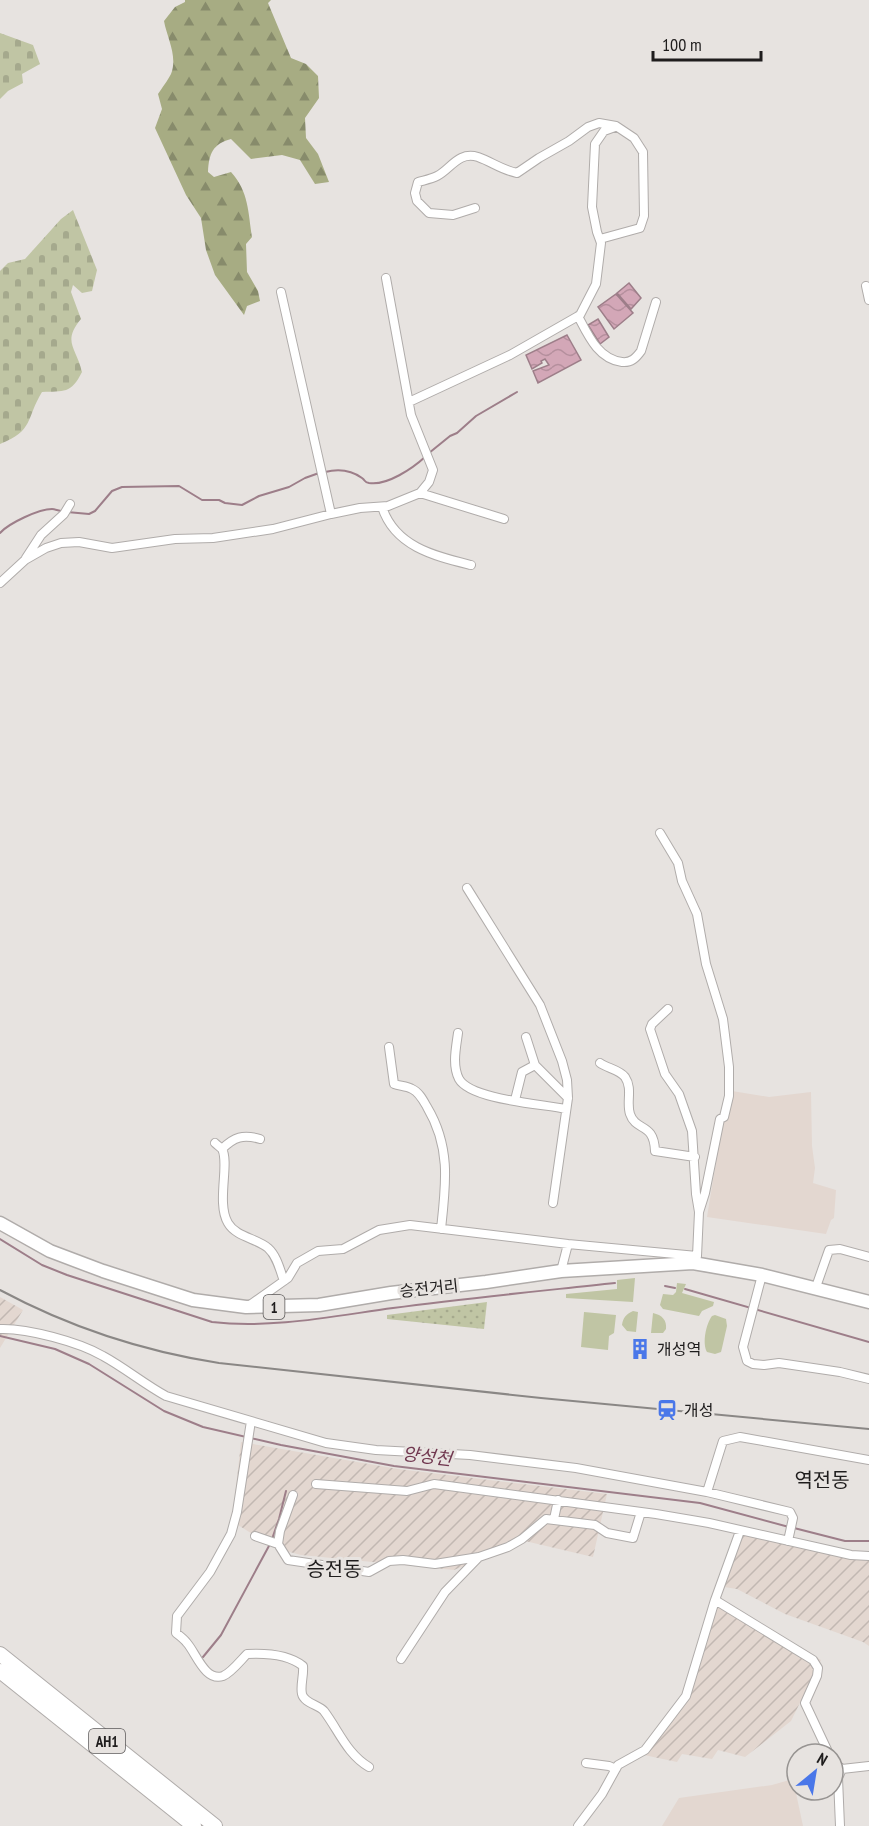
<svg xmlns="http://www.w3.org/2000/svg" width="869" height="1826" font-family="'PT Sans Narrow','Noto Sans KR',sans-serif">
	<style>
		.built { fill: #e3d7d0 }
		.industrial { fill: url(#industrial-furrows) }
		.green { fill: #c0c5a4 }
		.forest { fill: url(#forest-firs) }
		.cemetery { fill: url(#cemetery-stones) }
		.park { fill: url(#park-dots) }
		.water { fill: url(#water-waves); stroke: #9d7e89; stroke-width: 1.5 }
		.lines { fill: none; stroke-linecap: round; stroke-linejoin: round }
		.stream { stroke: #9d7e89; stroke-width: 2 }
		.street-casing { stroke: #b0acaa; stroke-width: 10 }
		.primary-casing { stroke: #b0acaa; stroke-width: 15 }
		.highway-casing { stroke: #b0acaa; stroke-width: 16 }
		.street { stroke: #fff; stroke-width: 8 }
		.primary { stroke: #fff; stroke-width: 12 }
		.highway { stroke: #fff; stroke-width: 14 }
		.rail { stroke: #8a8785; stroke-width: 2 }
		.labels { text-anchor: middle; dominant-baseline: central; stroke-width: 6; stroke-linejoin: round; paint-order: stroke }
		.shield { fill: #e7e3e0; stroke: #5b5858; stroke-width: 1.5 }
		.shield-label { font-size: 15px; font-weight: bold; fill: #1f1d1d }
		.street-label { font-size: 16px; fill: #1f1d1d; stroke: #e7e3e0 }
		.poi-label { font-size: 16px; fill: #1f1d1d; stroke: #e7e3e0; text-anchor: start }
		.water-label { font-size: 18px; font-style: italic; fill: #70374f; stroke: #e7e3e0 }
		.quarter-label { font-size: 20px; fill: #1f1d1d; stroke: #e7e3e0 }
	</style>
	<defs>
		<pattern id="industrial-furrows" width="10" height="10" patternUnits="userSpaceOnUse" patternTransform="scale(1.5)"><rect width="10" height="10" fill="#e3d7d0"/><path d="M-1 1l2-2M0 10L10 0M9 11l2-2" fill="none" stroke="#c2b8b2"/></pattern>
		<pattern id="forest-firs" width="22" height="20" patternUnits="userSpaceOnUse" patternTransform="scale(1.5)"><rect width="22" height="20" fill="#a7ac83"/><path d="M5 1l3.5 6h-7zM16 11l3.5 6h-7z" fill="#878b6b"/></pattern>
		<pattern id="cemetery-stones" width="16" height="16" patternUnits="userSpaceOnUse" patternTransform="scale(1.5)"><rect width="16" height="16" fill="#c0c5a4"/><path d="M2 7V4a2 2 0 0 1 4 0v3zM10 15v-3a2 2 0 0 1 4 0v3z" fill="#a5a98d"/></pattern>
		<pattern id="park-dots" width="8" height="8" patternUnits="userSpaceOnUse" patternTransform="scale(1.5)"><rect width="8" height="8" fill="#c0c5a4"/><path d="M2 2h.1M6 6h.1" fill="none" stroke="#a5a98d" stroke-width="1.8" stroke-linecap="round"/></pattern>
		<pattern id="water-waves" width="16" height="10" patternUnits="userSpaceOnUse" patternTransform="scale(1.5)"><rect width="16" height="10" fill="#d3a7b7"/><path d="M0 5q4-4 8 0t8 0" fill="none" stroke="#b58f9d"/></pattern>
	</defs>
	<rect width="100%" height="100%" fill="#e7e3e0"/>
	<path class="built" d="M732,1091L769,1097L811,1092L812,1146L815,1168L813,1183L836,1190L834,1218L831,1220L826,1234L707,1217L722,1125L729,1111Z
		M793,1779L803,1826H662L679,1798L772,1785Z"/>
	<path class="industrial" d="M0,1297L23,1310L0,1348Z
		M241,1442L398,1469L607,1494L593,1557L525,1541L454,1570L301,1555L275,1548L238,1525L235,1497Z
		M742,1534L869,1556V1646L863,1642L785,1614L737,1589L724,1587Z
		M718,1598L821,1660L791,1721L745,1757L718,1750L712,1759L682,1754L677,1762L644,1755L688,1696Z"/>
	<path class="green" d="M635,1278L633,1302L566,1298V1294L617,1289V1280Z
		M677,1283L686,1284L682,1293L714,1302L713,1306L702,1311L699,1316L663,1309L660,1305L663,1294L673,1295L676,1292Z
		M633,1311L638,1312L636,1332L627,1331L622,1325C623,1318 626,1314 633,1311Z
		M584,1312L616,1315L614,1333L609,1336L608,1350L581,1347Z
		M653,1313C662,1315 667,1320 666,1329L663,1333H651Z
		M715,1315L726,1319L727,1326L722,1348L721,1352L715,1354L707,1352C702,1343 706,1324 712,1316Z"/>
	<path class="forest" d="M185,0H271L268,3L291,58L306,64L318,76L319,98L305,118L306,138L318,154L329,182L315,184L300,160L282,155L251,159L231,139C213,144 209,153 208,172L214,177L231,172C249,192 248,212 252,237L246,244L247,272L258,291L260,301L247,306L244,315L215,275L206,250L201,218L186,195L155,128L162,109L158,94C162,88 168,80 171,74C178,56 167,38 164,21L175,7L185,2Z"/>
	<path class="cemetery" d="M0,33L33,45L40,64L22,74L23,83L8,91L0,99Z
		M73,210L97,270L92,291L82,293L73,285L71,292L81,319C62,342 76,347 82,372C71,394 64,391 42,392C26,418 34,431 0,444V271L8,263L25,259L61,219Z"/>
	<path class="park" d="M487,1302L484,1329L387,1319V1315Z"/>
	<path class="water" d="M629,283L641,298L631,309L617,293Z
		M616,294L633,313L614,329L598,307Z
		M598,319L609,337L600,344L588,325Z
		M567,335L581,360L538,383L533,371L549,365L545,359L541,361L542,363L532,369L526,355Z"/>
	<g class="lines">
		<path class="stream" d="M429,453L450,436L457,433L476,416L517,392
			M325,472C337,469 351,470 362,478C366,481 364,482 369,483C387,486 413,468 425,457
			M67,512L89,514L95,511L112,491L122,487L179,486L202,500H219L225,503L242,505L259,496L289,487L305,478L319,473
			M0,533C9,523 39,509 52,509C54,509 60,511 61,511
			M0,1239L42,1265L67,1275L212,1322C272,1329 334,1316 393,1308C467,1298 541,1291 615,1283
			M665,1286L675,1288
			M685,1289L869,1342
			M0,1336L55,1349L89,1364L164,1411L203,1427L281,1445L394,1466L700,1503L789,1527
			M794,1528L845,1541H869
			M272,1539L279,1519L286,1491
			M203,1657L221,1635L270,1544"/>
		<defs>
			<path id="street" d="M475,208L453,215L429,213L417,201L415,193L418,182C425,180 431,179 437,176C451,169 458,151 478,157C492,162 502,170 517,173L539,158L569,141L588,127L599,123L616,126L634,138L643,152L644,216L640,228L600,239
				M866,286L869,300
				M281,292L331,514
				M578,316C588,335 598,359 622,362C631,363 636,358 641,351L656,302
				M409,402L510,355L580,315L596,284L601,243L597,232L592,207L595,144L604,131L615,127
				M420,493L504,519
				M382,507C395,547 435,556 471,565
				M26,558L41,535L64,514L70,504
				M0,583L25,560L46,548L61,543L79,542L112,548L175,539L213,538L273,529L331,514L360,508L388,506L420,493L429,482L433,470L411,415L386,278
				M660,833L678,863L682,881L697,914L706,964L723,1019L729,1067V1096L724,1117L720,1119L705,1193L699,1212
				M467,888L540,1005L562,1061L567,1080L568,1098L553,1203
				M668,1009L652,1024L650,1029L665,1074L679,1094L692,1131L696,1194L699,1212L697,1256
				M458,1033C456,1048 452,1065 459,1079C471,1100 543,1104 566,1109
				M526,1037L535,1065L568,1098
				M389,1047L394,1084C400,1086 407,1086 412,1089C419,1092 423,1100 427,1107C451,1147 446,1184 441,1229
				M600,1063C607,1068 620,1070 625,1077C633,1089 626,1102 630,1114C636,1132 654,1122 655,1151L695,1157
				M515,1100L522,1072L535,1065
				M215,1143C216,1144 221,1148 222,1149C230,1163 216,1203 228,1223C236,1237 256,1238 268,1248C277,1256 280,1270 284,1281
				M222,1149C234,1137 243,1134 260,1139
				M561,1271L568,1244
				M762,1275L743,1347L747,1361L753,1364L764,1365L779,1363L840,1372L869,1379
				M816,1287L829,1250L840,1249L869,1257
				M247,1307L288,1278L297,1263L318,1251L343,1249L379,1230L410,1225L568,1244L697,1256L693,1263
				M0,1329C27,1328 79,1342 103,1356C125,1368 144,1384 166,1396L326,1443L376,1450L470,1455L576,1468L707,1492L790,1512L793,1518L788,1541
				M251,1421L237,1512L231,1534L210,1572L177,1616L176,1633C180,1636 184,1639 187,1643C196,1653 205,1682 223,1676C231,1673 241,1660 247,1654C266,1653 288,1654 303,1666C304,1675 300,1686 302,1694C304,1703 319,1705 324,1711C339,1731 347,1754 369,1767
				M316,1484L407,1491L434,1484L656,1514L709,1523L851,1555L869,1556
				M707,1492L723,1441L740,1437L869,1460
				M293,1495L280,1531L278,1544L288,1560L369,1572L389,1561L403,1560L435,1564L479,1557L508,1547L522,1539L546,1519L595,1525L607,1533L633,1538L641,1512
				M554,1519L558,1500
				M255,1536L278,1544
				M715,1600L813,1660L818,1668L817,1676L805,1703L829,1754
				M401,1659L445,1592L478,1558
				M833,1762L842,1769L869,1766
				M586,1763L609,1766L616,1769
				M578,1826L602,1794L618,1765L645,1750L686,1696L715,1600L740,1531
				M840,1826L838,1778L842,1769"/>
			<path id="primary" d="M0,1223L50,1251L103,1271L193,1300L246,1307L319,1305L391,1293L486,1282L561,1271L693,1263L762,1275L869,1302"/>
			<path id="highway" d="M0,1654L215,1826
				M0,1671L194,1826"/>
		</defs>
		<use href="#street" class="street-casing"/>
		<use href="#primary" class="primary-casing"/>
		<use href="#highway" class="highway-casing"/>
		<use href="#street" class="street"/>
		<use href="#primary" class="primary"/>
		<use href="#highway" class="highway"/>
		<path class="rail" d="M0,1290C69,1327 142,1351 219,1363L541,1398L869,1429"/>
	</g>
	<defs>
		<symbol id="building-bare" viewBox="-9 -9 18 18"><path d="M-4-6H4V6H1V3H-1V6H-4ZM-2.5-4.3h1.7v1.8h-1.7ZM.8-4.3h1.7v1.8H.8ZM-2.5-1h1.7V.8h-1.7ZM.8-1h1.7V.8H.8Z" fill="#4a77e9" stroke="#e7e3e0" stroke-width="2.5" paint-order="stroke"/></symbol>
		<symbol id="station-bare" viewBox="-9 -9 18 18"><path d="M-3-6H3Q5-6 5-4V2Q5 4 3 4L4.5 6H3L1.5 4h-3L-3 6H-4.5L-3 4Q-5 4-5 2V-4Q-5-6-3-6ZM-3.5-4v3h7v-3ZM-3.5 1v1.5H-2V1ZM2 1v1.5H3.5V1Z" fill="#4a77e9" stroke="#e7e3e0" stroke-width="2.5" paint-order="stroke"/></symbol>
	</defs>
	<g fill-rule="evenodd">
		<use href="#building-bare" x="625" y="1334" width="30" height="30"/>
		<use href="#station-bare" x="652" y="1395" width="30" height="30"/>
	</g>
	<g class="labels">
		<g class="shield">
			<rect x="263.5" y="1295" width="21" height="24" rx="4.5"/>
			<rect x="89" y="1729" width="36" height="24" rx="4.5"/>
		</g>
		<g class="shield-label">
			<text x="274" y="1307">1</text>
			<text x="107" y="1741">AH1</text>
		</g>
		<g class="street-label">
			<text transform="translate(429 1288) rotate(-6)">승전거리</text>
		</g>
		<g class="poi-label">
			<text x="657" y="1349">개성역</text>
			<text x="684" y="1410">개성</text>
		</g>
		<g class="water-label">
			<text transform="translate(427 1456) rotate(7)">양성천</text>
		</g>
		<g class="quarter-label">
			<text x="822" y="1480">역전동</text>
			<text x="334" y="1569">승전동</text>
		</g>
	</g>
	<g transform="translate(815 1772) rotate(30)"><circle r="28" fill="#e7e3e0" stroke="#979492" stroke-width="1.5"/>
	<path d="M0-4.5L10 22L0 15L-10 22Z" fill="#4a77e9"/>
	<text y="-9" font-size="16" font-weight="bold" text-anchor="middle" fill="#1f1d1d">N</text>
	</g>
	<path d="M653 51v9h108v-9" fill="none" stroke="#1f1d1d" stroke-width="3"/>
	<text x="662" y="51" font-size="18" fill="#1f1d1d" stroke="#e7e3e0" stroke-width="4.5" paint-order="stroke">100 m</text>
</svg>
